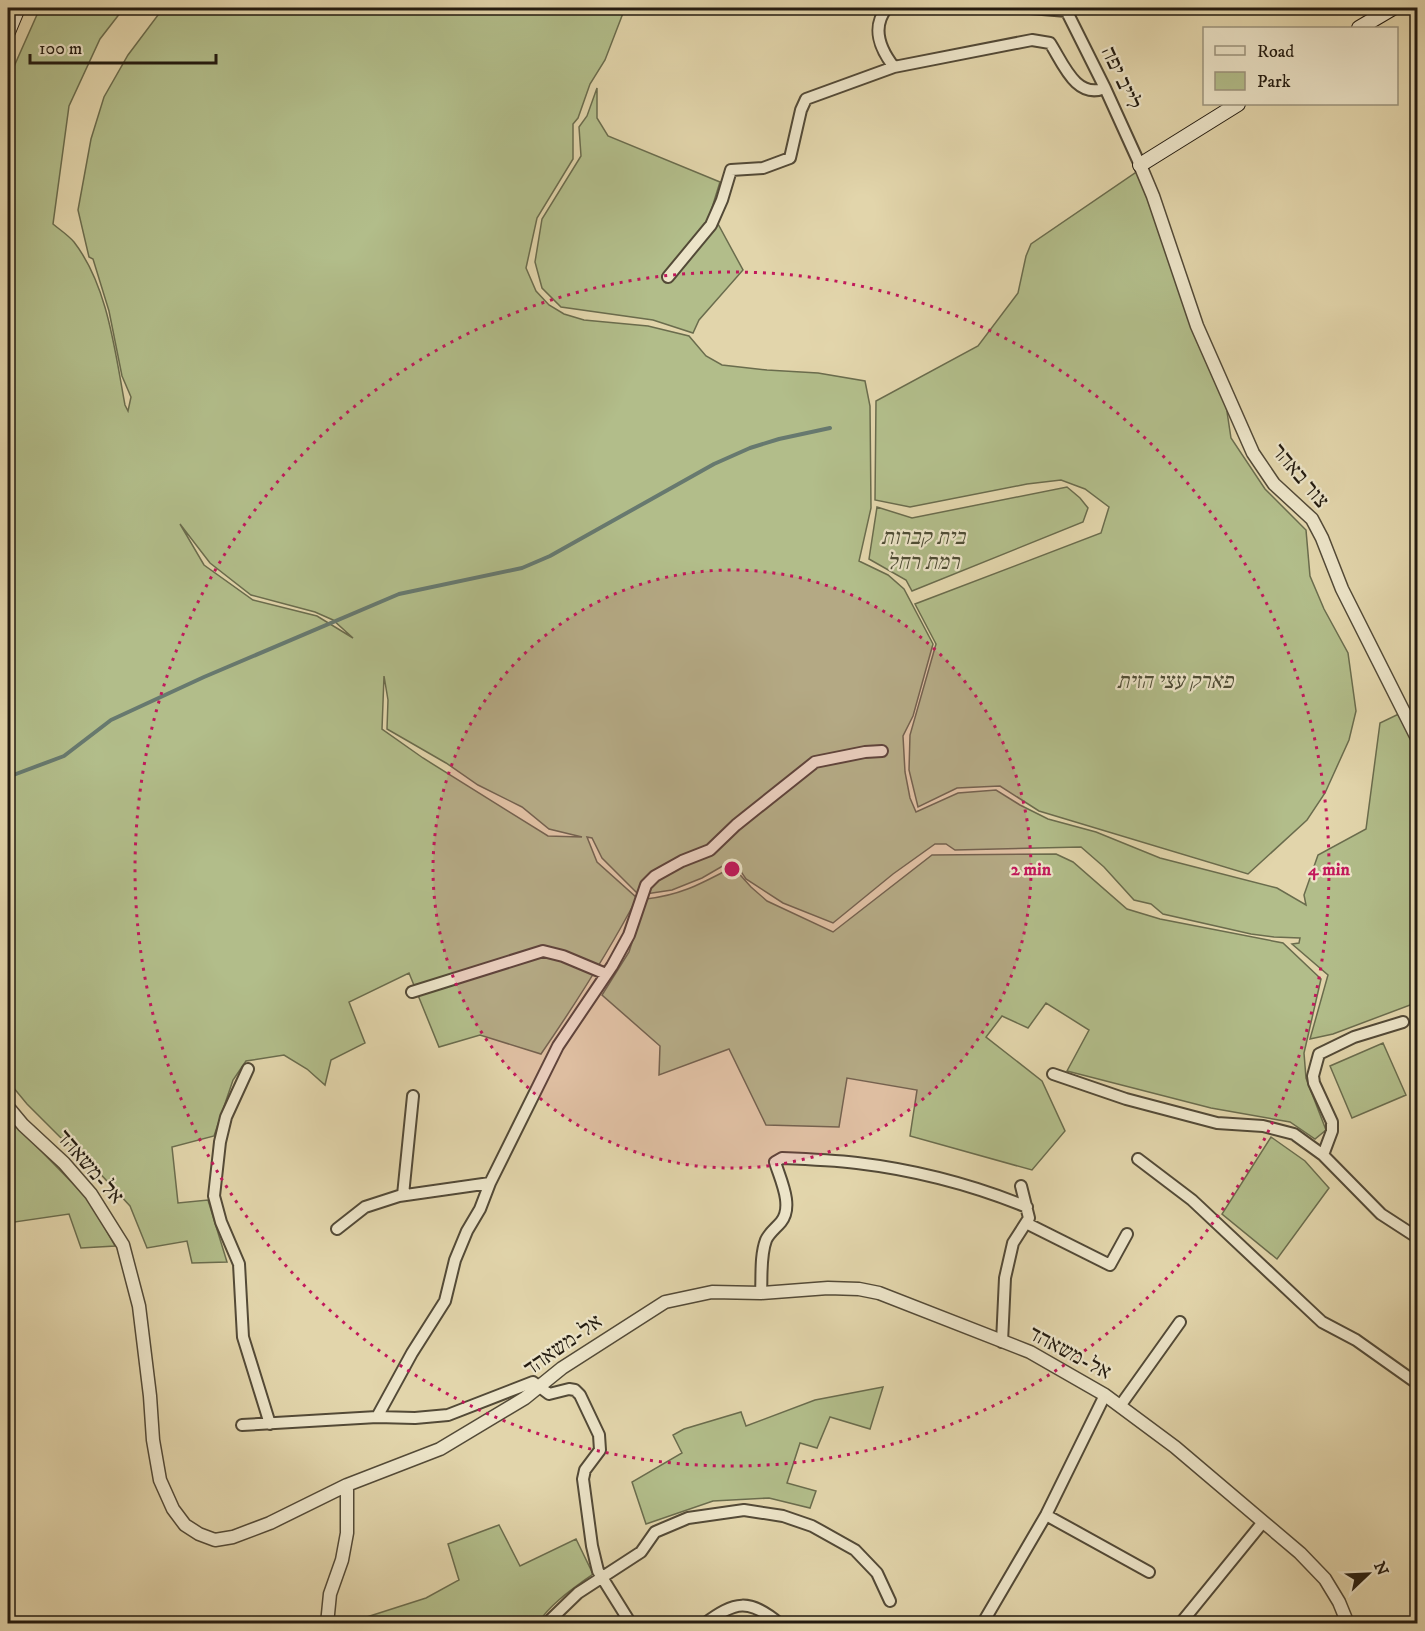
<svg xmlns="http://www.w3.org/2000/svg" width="1425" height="1631" font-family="'IM FELL DW Pica','Frank Ruhl Libre',serif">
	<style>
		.green { fill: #b2bd8a; stroke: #6a6c4d; stroke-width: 1.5; fill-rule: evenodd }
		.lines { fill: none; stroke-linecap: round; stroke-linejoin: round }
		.stream { stroke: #67796f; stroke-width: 4 }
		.minor-casing { stroke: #534a37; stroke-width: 14 }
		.tertiary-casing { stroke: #534a37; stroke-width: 15 }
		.secondary-casing { stroke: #231b10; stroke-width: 16 }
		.minor { stroke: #ece4c8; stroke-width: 10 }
		.tertiary { stroke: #ece4c8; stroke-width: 12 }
		.secondary { stroke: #ece4c8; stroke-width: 14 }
		.ring { fill: none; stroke: #c2185b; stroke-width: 3; stroke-dasharray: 3 6 }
		.labels { text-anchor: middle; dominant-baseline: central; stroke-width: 4.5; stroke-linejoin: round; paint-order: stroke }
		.street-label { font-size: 22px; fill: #231b10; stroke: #ece4c8 }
		.park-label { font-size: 22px; font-style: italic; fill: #4e4c35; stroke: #ece4c8 }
		.centre { fill: #c2185b; stroke: #ece4c8; stroke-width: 3 }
		.ring-label { font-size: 18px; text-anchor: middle; font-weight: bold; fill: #c2185b; stroke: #ece4c8; stroke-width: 4.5; stroke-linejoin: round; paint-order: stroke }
	</style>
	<rect width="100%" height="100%" fill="#e2d5ab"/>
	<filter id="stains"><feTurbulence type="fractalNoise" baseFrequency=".00333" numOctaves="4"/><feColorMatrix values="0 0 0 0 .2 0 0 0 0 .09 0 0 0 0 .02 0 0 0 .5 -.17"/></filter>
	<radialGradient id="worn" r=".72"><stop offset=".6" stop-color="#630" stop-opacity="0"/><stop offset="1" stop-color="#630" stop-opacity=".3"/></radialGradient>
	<path class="green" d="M40,8H124L100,39L69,106L53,224C60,230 68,235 74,242C108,286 115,352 125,405L128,411L131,397L122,376L109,311L93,259L89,257L78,210L91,139L104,97L128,55L161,11L165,8H625L605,60L590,84L578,118L573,124V159L537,218L526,268L536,291L549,305L564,314L584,320L648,326L689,336L706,356L722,365L767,370L818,373L865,381L870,406L871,508L859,561L888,575L904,589L933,644L913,716L903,736L905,772L910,798L916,812L958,793L996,790L1020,805L1048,819L1096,832L1160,858L1277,888L1306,905L1304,895L1318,855L1366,829L1380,723L1407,710L1418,733L1417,1006L1410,1005L1333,1034L1310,1039L1328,975L1292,944L1299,943L1300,938L1274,937L1251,934L1163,914L1151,904L1134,900L1104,867L1081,847L955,850L946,844H935L893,874L833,923L783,903L746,879L733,860L702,878L672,890L639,895L602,858L592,838L587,837L597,862L637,898C608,953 576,1003 541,1054L480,1035L439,1047L409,973L349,1002L365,1043L331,1060L325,1085L307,1069L284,1055L246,1061L233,1080L214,1136L172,1147L178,1203L208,1200L227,1262L192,1263L187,1241L147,1248L130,1206L82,1154L60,1137L27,1104L8,1081V80ZM180,524L210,563L251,595L315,612L333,620L353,638L317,616L253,600L204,565ZM384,676L388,700L387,729L446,763L478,785L522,807L549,829L582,837L548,836L423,758L382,729Z
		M597,88V118L608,136L720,182L711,211L743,270L699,320L693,333L653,320L561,307L542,288L535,262L542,219L581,156L579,127L587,116Z
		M1138,171L1224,392L1231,438L1265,489L1306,530L1310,576L1324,609L1348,653L1356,711L1349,740L1325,793L1307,820L1248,874L1039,811L1000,786L957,788L918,807L909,770L910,735L936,644L915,604L1101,533L1109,507L1085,489L1061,480L1027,484L910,507L875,500L876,401L978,346L1018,293L1026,256L1031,244Z
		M1067,487L1080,498L1088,508L1083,522L912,591L906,580L869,559L877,507L912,518Z
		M1056,854L1073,862L1127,909L1160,919L1283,943L1321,979L1304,1053L1306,1078L1326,1130L1315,1139L1290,1122L1211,1108L1067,1071L1089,1030L1046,1003L1028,1028L1002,1016L986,1037L1042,1081L1065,1131L1032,1170L910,1136L917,1090L847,1078L839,1127L766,1125L729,1049L659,1075L660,1046L602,995L629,952L646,899C682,895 702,883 733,867L751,887L767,901L833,932L932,855Z
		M1383,1043L1406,1095L1352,1118L1330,1066Z
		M8,1117L89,1200L115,1246L81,1248L69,1214L8,1223Z
		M1271,1137L1305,1161L1329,1188L1277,1259L1222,1214Z
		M883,1387L870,1429L830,1417L817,1448L800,1443L787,1483L816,1491L810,1508L769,1498L713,1501L646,1524L632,1482L682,1453L673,1435L684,1429L741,1412L746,1426L815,1400Z
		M499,1525L520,1566L576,1539L593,1574C574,1588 551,1603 538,1623H348L426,1598L459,1580L448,1544Z"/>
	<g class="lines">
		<path class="stream" d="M8,777L64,756L111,720L204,677L399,594L522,568L550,556L714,464L750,448L779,439L830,428"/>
		<defs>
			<path id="minor" d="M887,8C871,27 880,49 894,67L1032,40L1050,43C1063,63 1076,100 1105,88
				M1030,8L1067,11
				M1065,8L1105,88L1140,165
				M668,277L711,225L722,200L731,170L763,168L790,158L801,110L806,99L894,67
				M412,992L543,951L563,956L606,974
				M248,1069L226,1117L220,1142L214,1196L221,1222L239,1264L243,1337L270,1424
				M1053,1074L1126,1099L1217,1123L1263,1126L1294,1134L1323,1155L1381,1214L1418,1238
				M1323,1155L1332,1131V1122L1314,1083L1313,1076L1319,1054L1354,1037L1403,1022
				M1138,1159L1192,1200L1322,1322L1356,1340L1418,1384
				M403,1195L413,1096
				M1026,1223L1110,1265L1127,1234
				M337,1229L365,1207L399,1196L490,1183
				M761,1293C762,1276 760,1256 766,1240C769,1233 776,1228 781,1222C794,1206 780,1179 775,1162L782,1158C807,1159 832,1160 857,1163C916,1170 973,1185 1027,1207
				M1002,1342L1005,1278L1013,1243L1029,1218L1021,1186
				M1120,1406L1180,1322
				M377,1417L412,1353L445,1301L455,1260L467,1231L480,1209L490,1183L558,1046L612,966L629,935L646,885L655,876L682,861L710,850L736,825L815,762L865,752L882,751
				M242,1425L377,1417L415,1418L448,1415L533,1382L549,1394L569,1389L575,1390L580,1395L599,1435L600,1450L585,1470L583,1479L592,1546L598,1571L631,1624
				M1046,1515L1149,1572
				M984,1621L1046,1515L1105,1395
				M546,1624L578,1593L641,1552L655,1532L688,1518L744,1510L783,1516L812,1526L855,1550L877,1573L890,1601
				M704,1624C735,1601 749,1598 780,1624
				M1180,1624L1263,1522"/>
			<path id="tertiary" d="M1140,165L1153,196L1197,326L1253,453L1274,484L1312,519L1322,538L1342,589L1418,740
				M8,1107L23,1125L64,1163L91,1194L123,1245L139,1306L150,1396L153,1440L160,1480L173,1509L185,1525L199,1534L215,1540L233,1537L270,1523L347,1485L440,1449L525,1398L562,1368L665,1302L712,1292L761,1293L828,1288L859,1289L879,1293L1030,1352L1105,1395L1175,1447L1300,1553L1325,1579L1339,1602L1348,1624
				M327,1624L330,1594L342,1560L347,1533V1485"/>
			<path id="secondary" d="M1359,28L1393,8
				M8,32L18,8
				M1140,165L1238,104"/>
		</defs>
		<use href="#minor" class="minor-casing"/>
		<use href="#tertiary" class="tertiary-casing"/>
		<use href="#secondary" class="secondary-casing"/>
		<use href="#minor" class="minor"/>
		<use href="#tertiary" class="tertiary"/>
		<use href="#secondary" class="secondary"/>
	</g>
	<circle cx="732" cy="869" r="299" fill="#c2185b" fill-opacity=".12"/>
	<g class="ring">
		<circle cx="732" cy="869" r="299"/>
		<circle cx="732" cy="869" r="597"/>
	</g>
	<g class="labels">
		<g class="street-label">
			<text transform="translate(1121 78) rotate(65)">לייב יפה</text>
			<text transform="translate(1300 476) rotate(50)">צור באהר</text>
			<text transform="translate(90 1167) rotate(49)">אל-משאהד</text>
			<text transform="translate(563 1345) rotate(-35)">אל-משאהד</text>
			<text transform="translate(1070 1353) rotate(28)">אל-משאהד</text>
		</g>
		<g class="park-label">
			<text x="923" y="537">בית קברות<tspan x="923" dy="25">רמת רחל</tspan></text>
			<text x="1175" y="681">פארק עצי הזית</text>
		</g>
	</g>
	<circle cx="732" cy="869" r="9" class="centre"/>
	<g class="ring-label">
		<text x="1031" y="875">2 min</text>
		<text x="1329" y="875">4 min</text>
	</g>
	<rect width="1425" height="1631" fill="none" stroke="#e2d5ab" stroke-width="30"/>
	<rect x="9" y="9" width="1407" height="1613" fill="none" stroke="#231b10" stroke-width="3"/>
	<rect x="15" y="15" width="1395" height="1601" fill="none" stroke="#231b10" stroke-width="1.5"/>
	<rect x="1203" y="27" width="195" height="78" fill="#ece4c8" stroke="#9c947e" stroke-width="1.5"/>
	<rect x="1215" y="46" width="30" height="9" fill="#ece4c8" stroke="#9c947e" stroke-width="1.5"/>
	<text x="1257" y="57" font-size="18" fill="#231b10">Road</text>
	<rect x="1215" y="72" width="30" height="18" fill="#b2bd8a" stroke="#9c947e" stroke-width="1.5"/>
	<text x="1257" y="87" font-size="18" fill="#231b10">Park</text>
	<g transform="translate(1368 1574) rotate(67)" stroke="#ece4c8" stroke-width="4.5" paint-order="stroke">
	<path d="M0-4.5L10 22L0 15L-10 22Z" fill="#231b10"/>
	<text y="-9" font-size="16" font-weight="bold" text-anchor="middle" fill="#231b10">N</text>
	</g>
	<path d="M30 54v9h186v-9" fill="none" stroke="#231b10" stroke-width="3"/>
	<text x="39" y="54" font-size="18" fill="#231b10" stroke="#ece4c8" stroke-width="4.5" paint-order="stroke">100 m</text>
	<rect width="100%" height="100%" filter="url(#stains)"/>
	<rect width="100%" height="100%" fill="url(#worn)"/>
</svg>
